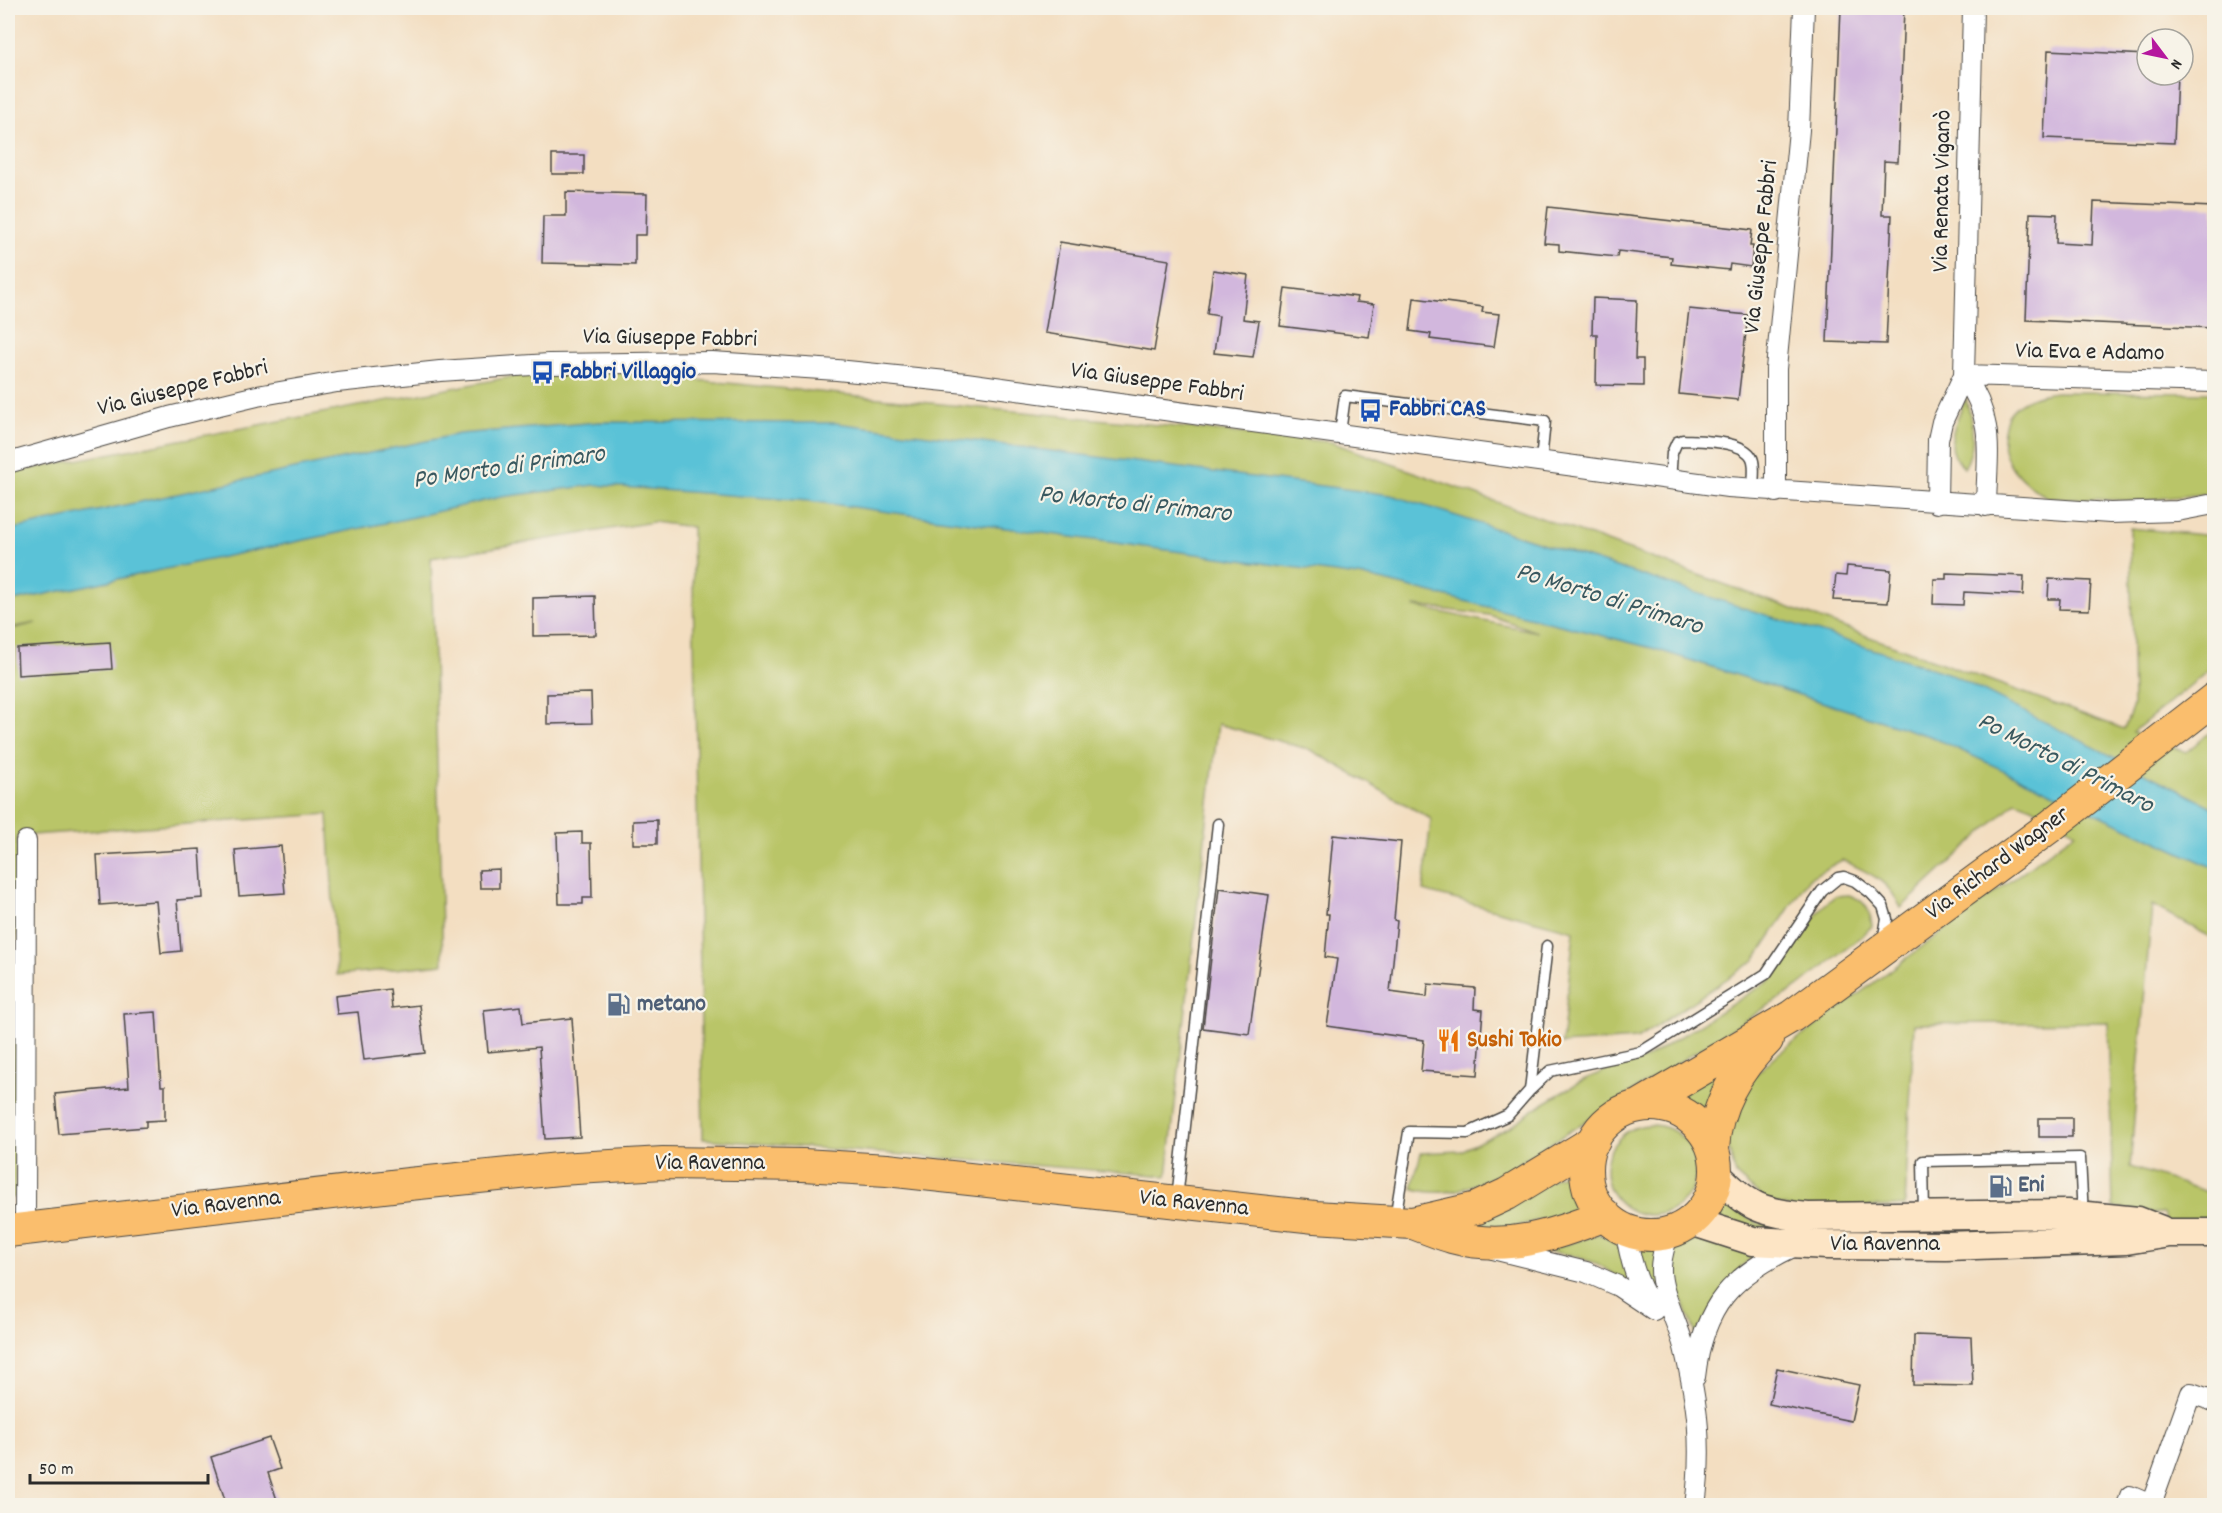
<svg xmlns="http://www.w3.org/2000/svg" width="2222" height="1513" font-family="Dekko,sans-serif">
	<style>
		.green { fill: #b9c567; stroke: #727849; stroke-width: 1.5; fill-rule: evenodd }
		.water { fill: #5ac2d7; stroke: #427681; stroke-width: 1.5 }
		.building { fill: #d2b7dd }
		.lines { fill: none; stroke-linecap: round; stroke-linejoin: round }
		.lane-casing { stroke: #494642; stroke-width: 13 }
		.street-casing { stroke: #494642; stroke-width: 22 }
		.secondary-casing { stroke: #494642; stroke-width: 31 }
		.primary-casing { stroke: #494642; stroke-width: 34 }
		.lane { stroke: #fff; stroke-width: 10 }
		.street { stroke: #fff; stroke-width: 20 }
		.secondary { stroke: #fde5c5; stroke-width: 28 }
		.primary { stroke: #fabe6d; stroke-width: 32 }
		.labels { text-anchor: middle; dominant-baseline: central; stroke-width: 4.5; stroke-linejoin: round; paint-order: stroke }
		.street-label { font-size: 24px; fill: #2b2b2b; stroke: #f7f3e8 }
		.transit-label { font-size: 24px; font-weight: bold; fill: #164399; stroke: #f7f3e8; text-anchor: start }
		.service-label { font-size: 24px; font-weight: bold; fill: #4e5e75; stroke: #f7f3e8; text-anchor: start }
		.food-label { font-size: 24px; font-weight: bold; fill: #c56008; stroke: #f7f3e8; text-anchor: start }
		.water-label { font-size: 26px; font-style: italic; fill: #39585f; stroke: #f7f3e8 }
	</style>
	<rect width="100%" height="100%" fill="#f7f3e8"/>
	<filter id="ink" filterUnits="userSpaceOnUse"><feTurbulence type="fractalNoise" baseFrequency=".0167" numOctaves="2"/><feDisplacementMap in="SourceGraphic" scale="12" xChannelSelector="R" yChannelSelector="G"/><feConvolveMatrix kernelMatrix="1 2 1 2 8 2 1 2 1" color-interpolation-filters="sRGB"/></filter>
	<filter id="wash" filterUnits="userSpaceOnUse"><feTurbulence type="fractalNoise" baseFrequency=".008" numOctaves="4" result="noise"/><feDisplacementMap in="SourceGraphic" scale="24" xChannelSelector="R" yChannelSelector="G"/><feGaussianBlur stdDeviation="1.35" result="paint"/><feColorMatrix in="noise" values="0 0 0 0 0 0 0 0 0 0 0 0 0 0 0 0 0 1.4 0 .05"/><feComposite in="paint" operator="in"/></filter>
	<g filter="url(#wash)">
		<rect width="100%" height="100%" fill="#f3dec1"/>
		<path class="green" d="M562,367L1331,442L2124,729L2133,706L2130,528L2214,536V666L2133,732L2186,752L2214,729V939L2152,905L2130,1167L2214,1194V1226L2168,1228L2164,1214L2113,1208L2108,1022L1914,1024L1905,1206L1792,1208L1766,1201L1736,1175L1725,1135L1746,1083L1778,1054L2076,832L2032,807L2016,801L1901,908C1888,879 1869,873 1842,860L1809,878L1755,960L1637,1039L1562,1044L1574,931L1423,891L1431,819L1311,750L1218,724L1167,1176L703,1139L692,527L653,522L431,558L443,964L337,975L328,814L17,836L15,1197L8,1198V630L36,623L8,628V473ZM1415,606L1489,615L1537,632L1415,607Z
			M2056,392L2214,393V491L2204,494L2137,501L2047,497C2022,483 1998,461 2004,431C2005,425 2006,417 2010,413C2020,399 2041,394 2056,392Z
			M1966,398C1972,423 1978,445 1964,468C1941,448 1956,421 1966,398Z
			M1849,895C1865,900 1870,909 1872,926L1862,936L1798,987L1513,1167C1483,1182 1447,1201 1412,1188L1421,1153L1461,1151L1510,1127L1536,1108L1583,1080L1619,1065L1645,1059L1772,979L1822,907L1835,896Z
			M1742,1053L1710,1097L1703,1114L1687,1104L1673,1099Z
			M1606 1170a45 45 0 1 1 90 0a45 45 0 1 1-90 0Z
			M1572,1171C1572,1186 1574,1197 1582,1209L1517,1226L1487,1230L1444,1224Z
			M1722,1199L1757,1223L2057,1226L2058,1233L1761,1232L1712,1219Z
			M1598,1234C1627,1244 1623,1258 1631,1286L1598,1264L1571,1255L1545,1251Z
			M1692,1235L1761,1250L1741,1267L1696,1334L1678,1290L1670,1257L1682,1239Z
			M1637,1243H1657L1667,1314L1648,1284Z"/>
		<path class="water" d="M599,422L836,423L1391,495L1950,674L2214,808V868L1932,737L1652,648L1372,578L809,501L595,485L501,497L405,519L8,602V530L459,434Z"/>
		<g id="blocks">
			<path class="building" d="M1841,8H1904L1898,162L1884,161L1882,215H1892L1886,344L1827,342Z
				M2048,50L2147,55V75H2177L2174,143L2044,138Z
				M552,155H584V174H552Z
				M566,192L647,194L646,235H635V265L542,263L543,216H566Z
				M2094,202L2214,207V328L2026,320L2030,213L2057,214L2056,243L2092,245Z
				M1548,207L1752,230L1750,246H1753L1751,267L1730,264L1729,270L1671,264L1672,257L1618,251L1617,257L1559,251V244L1544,243Z
				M1060,242L1169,260L1154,351L1045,333Z
				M1213,270L1248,275L1243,319L1259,321L1253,357L1214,353L1219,316L1207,314Z
				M1285,288L1357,297L1356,302L1374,304L1369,337L1280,326Z
				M1414,298L1483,307L1482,312L1499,314L1494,347L1430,339L1431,334L1410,331Z
				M1593,298L1637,300L1635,359H1643V386L1596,385L1597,334H1592Z
				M1689,309L1748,315L1738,400L1679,394Z
				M1847,566L1891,570L1888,603L1833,600L1836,575L1846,576Z
				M1946,573L2024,576L2023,595L1964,592L1963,605L1933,604L1934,579H1946Z
				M2049,579L2091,581L2089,610L2059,609L2060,599H2048Z
				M595,596L596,635L533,636V598Z
				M110,642L112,669L18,675L17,648Z
				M591,693L592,723L547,724V694Z
				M657,820V844H633V821Z
				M582,832V843H591L592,898H583V904H559L557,833Z
				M1333,835L1401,842L1394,920L1397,921L1390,992L1427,997L1428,984L1475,988L1474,1009L1483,1010L1478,1075L1421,1071L1424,1040L1327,1026L1337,959L1325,957L1329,914H1326Z
				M281,846L285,893L239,896L235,850Z
				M200,849L203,898L177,900L181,951L161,953L156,901L100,905L97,855Z
				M499,869V888H480L479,870Z
				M1219,888L1269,895L1249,1034L1203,1028Z
				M390,989L392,1008L419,1005L425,1053L364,1060L358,1012L337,1014L335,996Z
				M521,1006L523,1023L572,1018L580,1137L545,1139L539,1047L488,1052L484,1010Z
				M156,1012L161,1086H165V1120L146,1121V1127L59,1134L55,1094L129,1087L124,1014Z
				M2039,1118H2072V1137H2039Z
				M1914,1335L1971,1337L1973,1386L1913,1385Z
				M1777,1368L1859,1385L1851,1421L1769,1404Z
				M269,1438L280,1469L268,1473L279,1506H227L211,1457Z"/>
		</g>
	</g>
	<g filter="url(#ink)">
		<use href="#blocks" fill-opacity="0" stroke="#494642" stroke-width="1.5"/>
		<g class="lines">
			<defs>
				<path id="lane" d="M1340,433L1345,396L1545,421L1541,461
					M1670,481L1672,453L1677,442L1683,440C1701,441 1748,440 1753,461C1755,469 1753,481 1753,490
					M1530,1090L1547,946
					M1177,1199L1218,824
					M1924,1213L1923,1161L2080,1158L2083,1216
					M1395,1219L1409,1132L1468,1133L1508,1115L1530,1090L1550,1071L1641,1052L1766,974L1822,891L1838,878L1844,877L1855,881L1871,893L1883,906L1887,919L1883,941"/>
				<path id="street" d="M1964,375L2214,382
					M1964,375C1996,421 1987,453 1986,506
					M8,463L169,417L257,396L337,382L440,371L549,364L712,362L837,370L966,383L1728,487L2110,513L2177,511L2214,504
					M1776,492V369L1799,130L1804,8
					M1937,503L1938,440L1942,422L1964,375L1973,8
					M25,1229L26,841
					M1625,1229C1630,1257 1635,1281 1651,1305
					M1668,1232C1666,1244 1661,1256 1661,1268C1660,1292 1678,1323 1684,1347C1698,1405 1703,1446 1695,1506
					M1493,1249L1586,1272L1618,1286L1654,1310
					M1695,1377C1703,1305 1732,1275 1797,1245
					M2127,1506L2130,1496L2151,1505L2191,1393L2214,1401"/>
				<path id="secondary" d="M1716,1174C1748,1207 1762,1213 1808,1217L2067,1214L2138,1221L2161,1230
					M1691,1221L1753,1241L1827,1245L1946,1246L2126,1240L2169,1233H2214"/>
				<path id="primary" d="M1586 1170a65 65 0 1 1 130 0a65 65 0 1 1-130 0Z
					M1639,1106L1792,1016L2052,825L2214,699
					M1713,1149C1715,1107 1737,1069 1767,1040
					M1413,1223C1426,1228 1439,1233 1452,1237C1507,1252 1555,1235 1605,1215
					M8,1231L409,1184L559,1169L663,1163L803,1165L887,1170L1315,1217L1412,1223L1477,1208L1507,1194L1594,1141"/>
			</defs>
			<use href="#lane" class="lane-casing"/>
			<use href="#street" class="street-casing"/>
			<use href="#secondary" class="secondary-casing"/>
			<use href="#primary" class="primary-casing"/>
			<use href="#lane" class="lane"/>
			<use href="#street" class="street"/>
			<use href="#secondary" class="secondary"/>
			<use href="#primary" class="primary"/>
		</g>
	</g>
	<defs>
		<symbol id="bus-bare" viewBox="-9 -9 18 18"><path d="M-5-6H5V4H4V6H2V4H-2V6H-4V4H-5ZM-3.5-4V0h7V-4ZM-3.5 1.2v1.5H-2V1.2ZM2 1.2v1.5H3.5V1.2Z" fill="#1a4fb4" stroke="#f7f3e8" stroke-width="2.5" paint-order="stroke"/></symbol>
		<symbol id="fuel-bare" viewBox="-9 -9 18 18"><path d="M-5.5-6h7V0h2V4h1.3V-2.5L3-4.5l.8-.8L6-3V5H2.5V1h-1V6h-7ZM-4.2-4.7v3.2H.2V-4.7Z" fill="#5c6f8a" stroke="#f7f3e8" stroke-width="2.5" paint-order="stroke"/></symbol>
		<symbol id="restaurant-bare" viewBox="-9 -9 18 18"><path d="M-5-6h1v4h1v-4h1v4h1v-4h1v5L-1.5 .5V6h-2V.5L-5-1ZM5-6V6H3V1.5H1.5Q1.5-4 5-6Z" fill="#e8710a" stroke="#f7f3e8" stroke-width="2.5" paint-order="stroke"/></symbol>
	</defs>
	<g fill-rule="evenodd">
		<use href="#bus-bare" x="526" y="356" width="33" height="33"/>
		<use href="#bus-bare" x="1354" y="394" width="33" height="33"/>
		<use href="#fuel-bare" x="602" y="988" width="33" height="33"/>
		<use href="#restaurant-bare" x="1432" y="1024" width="33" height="33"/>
		<use href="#fuel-bare" x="1984" y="1170" width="33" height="33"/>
	</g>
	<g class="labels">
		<g class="street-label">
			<text transform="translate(1943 191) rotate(-89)">Via Renata Viganò</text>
			<text transform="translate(1762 247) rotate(-84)">Via Giuseppe Fabbri</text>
			<text transform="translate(670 339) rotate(1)">Via Giuseppe Fabbri</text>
			<text transform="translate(2090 353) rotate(1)">Via Eva e Adamo</text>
			<text transform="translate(1157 383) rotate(8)">Via Giuseppe Fabbri</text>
			<text transform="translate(183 389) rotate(-14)">Via Giuseppe Fabbri</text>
			<text transform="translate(1998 864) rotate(-37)">Via Richard Wagner</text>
			<text x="710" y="1164">Via Ravenna</text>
			<text transform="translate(1194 1204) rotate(6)">Via Ravenna</text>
			<text transform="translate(226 1205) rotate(-7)">Via Ravenna</text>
			<text x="1885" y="1245">Via Ravenna</text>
		</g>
		<g class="transit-label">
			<text x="560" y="373">Fabbri Villaggio</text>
			<text x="1389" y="410">Fabbri CAS</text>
		</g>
		<g class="service-label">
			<text x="637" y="1005">metano</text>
			<text x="2018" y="1186">Eni</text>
		</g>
		<g class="food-label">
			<text x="1467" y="1041">Sushi Tokio</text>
		</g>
		<g class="water-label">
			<text transform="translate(509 468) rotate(-8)">Po Morto di Primaro</text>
			<text transform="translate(1135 505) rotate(6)">Po Morto di Primaro</text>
			<text transform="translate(1609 600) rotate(17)">Po Morto di Primaro</text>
			<text transform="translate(2065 764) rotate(27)">Po Morto di Primaro</text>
		</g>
	</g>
	<rect width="2222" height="1513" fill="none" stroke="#f7f3e8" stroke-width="30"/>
	<g transform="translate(2165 57) rotate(122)"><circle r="28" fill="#f7f3e8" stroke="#a5a39c" stroke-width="1.5"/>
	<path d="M0-4.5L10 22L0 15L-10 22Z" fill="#b5179e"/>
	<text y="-9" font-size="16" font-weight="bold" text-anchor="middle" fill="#2b2b2b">N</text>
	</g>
	<path d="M30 1474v9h178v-9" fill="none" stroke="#2b2b2b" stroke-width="3"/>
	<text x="39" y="1474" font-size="18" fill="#2b2b2b" stroke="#f7f3e8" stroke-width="4.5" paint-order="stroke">50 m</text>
</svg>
